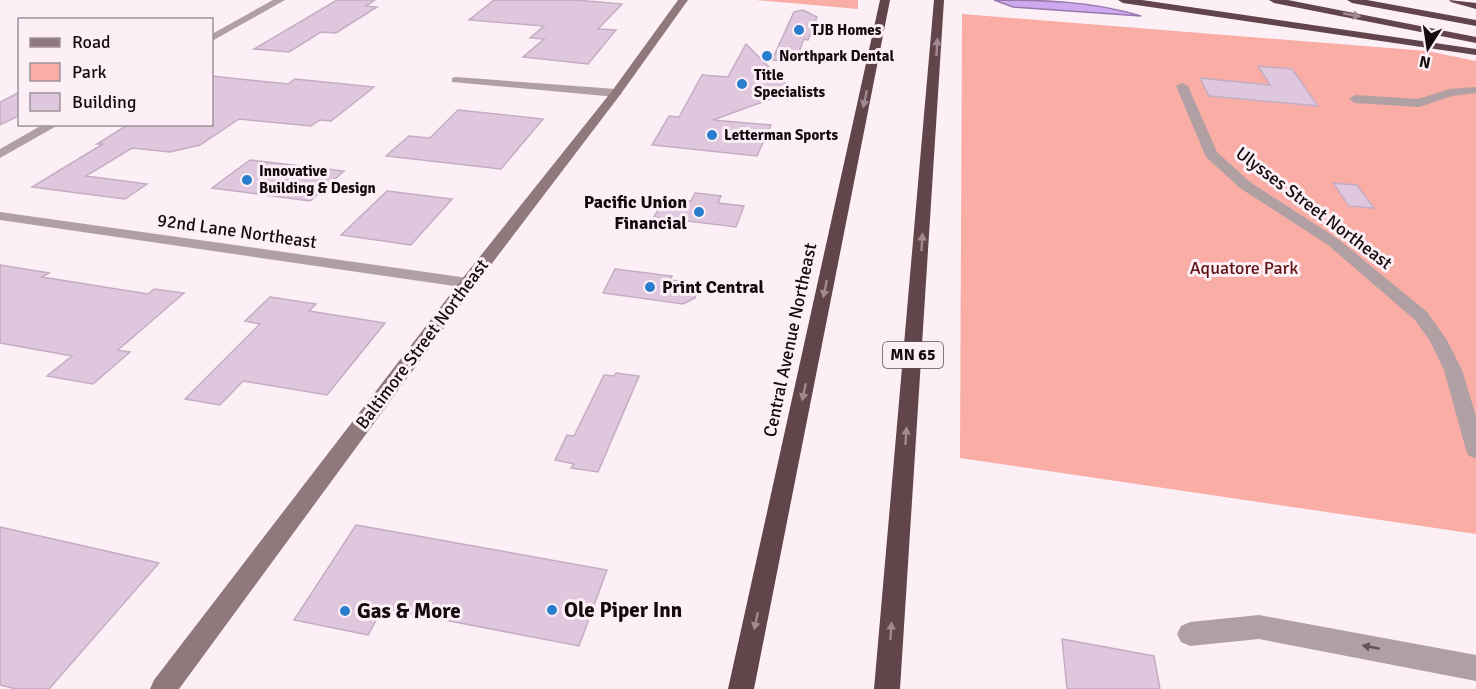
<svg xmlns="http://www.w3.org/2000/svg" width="1476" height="689" font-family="Signika,sans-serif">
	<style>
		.green { fill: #f9ada5 }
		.water { fill: #cfa9f0; stroke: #9779ad; stroke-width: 1.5 }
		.building { fill: #dfc7de; stroke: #c4adc3; stroke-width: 1.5 }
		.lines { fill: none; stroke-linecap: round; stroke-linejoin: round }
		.street { fill: #b0a0a3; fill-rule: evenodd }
		.secondary { fill: #8f797c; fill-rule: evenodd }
		.highway { fill: #62454a; fill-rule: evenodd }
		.oneway { fill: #a0898f }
		.oneway2 { fill: #62555a }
		.poi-dot { fill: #287ecc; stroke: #fdeff6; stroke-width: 2 }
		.labels { text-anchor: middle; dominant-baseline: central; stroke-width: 6; stroke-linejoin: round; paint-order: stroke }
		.far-poi-label { font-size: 15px; font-weight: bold; fill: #140a10; stroke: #fdeff6; text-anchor: start }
		.shield { fill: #fdeff6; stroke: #5a4f55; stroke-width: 1.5 }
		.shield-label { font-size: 16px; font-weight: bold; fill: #140a10 }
		.poi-label { font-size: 18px; font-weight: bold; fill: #140a10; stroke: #fdeff6; text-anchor: end }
		.street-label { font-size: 18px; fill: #140a10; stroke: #fdeff6 }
		.park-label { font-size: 18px; fill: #5e1212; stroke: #fdeff6 }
		.near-poi-label { font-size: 21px; font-weight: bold; fill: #140a10; stroke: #fdeff6; text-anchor: start }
	</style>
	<rect width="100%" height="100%" fill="#fdeff6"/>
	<path class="green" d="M755,0H858V9Z
		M962,14L1427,51L1476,61V534L960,458Z"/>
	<path class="water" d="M994,0C1045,0 1091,1 1141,16L1013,7Z"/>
	<path class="building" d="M337,0H375L366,6L377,7L336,33L321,32L289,52L254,49Z
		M494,0H576L622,4L598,29L616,30L588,64L523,57L544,39L530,38L544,26L469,20Z
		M803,10L817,17L808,40L804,39L795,62L772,60L794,12Z
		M746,44L793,91L713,120L771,125L757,156L652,145L669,116L679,117L702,75L728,77Z
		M1258,66L1292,69L1318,106L1209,96L1200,78L1270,85Z
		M212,76L288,84L295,79L374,87L331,121L320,120L311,126L239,119L200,145L170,152L132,148L86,176L147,184L125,199L32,187L103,144H97L129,124H212Z
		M20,92V115L0,125V102Z
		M458,110L543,119L501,169L386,156L409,136L430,138Z
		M250,160L344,171L310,201L212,188Z
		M1333,183L1357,185L1374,208L1349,206Z
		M387,191L452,199L411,245L341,235Z
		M695,193L721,196L718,203L744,206L736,227L654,217L665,198L691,201Z
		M0,265L49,273L42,277L148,294L154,289L184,293L118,350L130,352L93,384L47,376L72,356L0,343Z
		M615,269L672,276L670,280L692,283L697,290L695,298L683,304L603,293Z
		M270,297L316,304L309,311L385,323L327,395L243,381L220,405L185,399L260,324L245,321Z
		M616,373L639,376L598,472L571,468L574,464L555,460L567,435L574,436L604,375L614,376Z
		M356,525L607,570L579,646L383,608L368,635L294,620Z
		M0,527L159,563L49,689H16L0,685Z
		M1062,639L1154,656L1160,689H1067Z"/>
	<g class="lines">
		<path class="street" d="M273,0H285L212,41V34Z
			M456,77L616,89L622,93L616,97L452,82V78Z
			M1182,83L1188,86L1217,152L1250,182L1338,239L1427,312L1447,340L1462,370L1476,416V458L1469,456L1466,450L1444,370L1430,341L1415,320L1328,245L1240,188L1206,157L1176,86Z
			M1476,87V93L1452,96L1419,107L1355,103L1349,99L1355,95L1418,99L1450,89Z
			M44,124H60L0,158V149Z
			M0,212L468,278L476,283L468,288L0,220Z
			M1259,615L1476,655V681L1259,639L1190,646L1181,642L1177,634L1181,626L1190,622Z"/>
		<path class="secondary" d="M678,0H688L620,95L474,287L179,689H150L154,680L462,279L612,91Z"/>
		<path class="highway" d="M880,0H890L754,689H728Z
			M934,0H944L900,689H874Z
			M1118,0H1142L1476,49V55L1123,3Z
			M1269,0H1288L1476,37V43L1274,3Z
			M1347,0H1367L1476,20V26L1352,3Z
			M1449,0L1476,3V9L1451,2Z"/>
	</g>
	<defs><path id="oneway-solid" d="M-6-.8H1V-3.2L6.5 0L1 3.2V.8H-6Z" transform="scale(1.5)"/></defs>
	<g class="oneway">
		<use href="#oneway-solid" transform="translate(1352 15) rotate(11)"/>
		<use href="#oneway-solid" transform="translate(937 47) rotate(-86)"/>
		<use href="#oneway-solid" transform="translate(865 99) rotate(102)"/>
		<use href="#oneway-solid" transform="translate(922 242) rotate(-86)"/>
		<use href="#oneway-solid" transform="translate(825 289) rotate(102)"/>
		<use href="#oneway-solid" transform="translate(804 392) rotate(102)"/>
		<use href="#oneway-solid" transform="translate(906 436) rotate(-86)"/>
		<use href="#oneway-solid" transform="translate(756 621) rotate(102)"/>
		<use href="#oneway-solid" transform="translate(891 631) rotate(-86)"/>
	</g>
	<use class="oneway2" href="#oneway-solid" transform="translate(1371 647) rotate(-169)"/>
	<g class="poi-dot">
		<circle cx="799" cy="30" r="6"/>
		<circle cx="767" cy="56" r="6"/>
		<circle cx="742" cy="84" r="6"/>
		<circle cx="712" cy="135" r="6"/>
		<circle cx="247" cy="180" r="6"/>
		<circle cx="699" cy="212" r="6"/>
		<circle cx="650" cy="287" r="6"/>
		<circle cx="552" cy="610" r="6"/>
		<circle cx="345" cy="611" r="6"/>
	</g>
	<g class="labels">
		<g class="far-poi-label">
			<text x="811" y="30">TJB Homes</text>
			<text x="779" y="56">Northpark Dental</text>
			<text x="754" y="75">Title<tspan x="754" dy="17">Specialists</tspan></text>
			<text x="724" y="135">Letterman Sports</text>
			<text x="259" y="171">Innovative<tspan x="259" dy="17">Building &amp; Design</tspan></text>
		</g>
		<rect class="shield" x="883" y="342" width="60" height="26" rx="4.5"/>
		<g class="shield-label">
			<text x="913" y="355">MN 65</text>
		</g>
		<g class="poi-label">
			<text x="687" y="202">Pacific Union<tspan x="687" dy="21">Financial</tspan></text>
			<text x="662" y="287" text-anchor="start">Print Central</text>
		</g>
		<g class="street-label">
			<text transform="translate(1314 208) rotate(37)">Ulysses Street Northeast</text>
			<text transform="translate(237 231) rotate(8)">92nd Lane Northeast</text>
			<text transform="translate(790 340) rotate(-78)">Central Avenue Northeast</text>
			<text transform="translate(422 344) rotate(-53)">Baltimore Street Northeast</text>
		</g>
		<g class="park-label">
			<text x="1244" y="268">Aquatore Park</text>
		</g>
		<g class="near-poi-label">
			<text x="564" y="610">Ole Piper Inn</text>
			<text x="357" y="611">Gas &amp; More</text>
		</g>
	</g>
	<rect x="18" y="18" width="195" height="108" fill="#fdeff6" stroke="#a0939a" stroke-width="1.5"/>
	<rect x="30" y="38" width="30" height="9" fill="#8f797c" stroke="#a0939a" stroke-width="1.5"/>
	<text x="72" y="48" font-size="18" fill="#140a10">Road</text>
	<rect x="30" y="63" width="30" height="18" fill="#f9ada5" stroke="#a0939a" stroke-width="1.5"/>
	<text x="72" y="78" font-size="18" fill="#140a10">Park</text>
	<rect x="30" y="93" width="30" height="18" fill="#dfc7de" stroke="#a0939a" stroke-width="1.5"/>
	<text x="72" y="108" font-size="18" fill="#140a10">Building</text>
	<g transform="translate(1428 48) rotate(192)" stroke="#fdeff6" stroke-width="4.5" paint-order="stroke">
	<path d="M0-4.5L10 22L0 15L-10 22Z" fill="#140a10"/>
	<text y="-9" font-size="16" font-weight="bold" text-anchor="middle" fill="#140a10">N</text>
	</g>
</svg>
